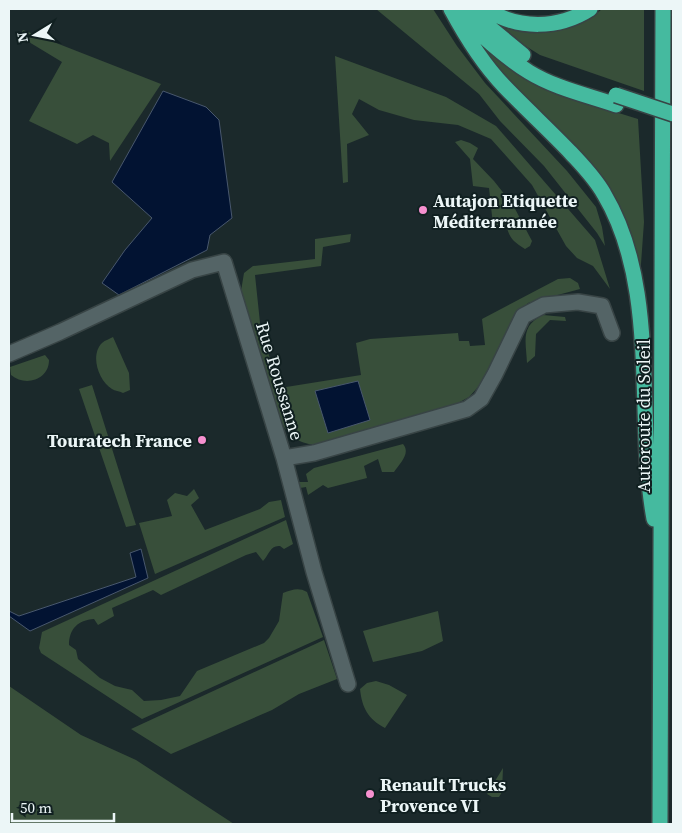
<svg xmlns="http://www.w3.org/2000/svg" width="682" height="833" font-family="'Source Serif 4',serif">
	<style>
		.green { fill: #384f3a }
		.water { fill: #021332; stroke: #48576d }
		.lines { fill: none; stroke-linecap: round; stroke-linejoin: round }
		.street-casing { stroke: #384445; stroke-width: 18 }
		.highway-casing { stroke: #384445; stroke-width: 18 }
		.street { stroke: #546466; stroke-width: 15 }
		.highway { stroke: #45ba9f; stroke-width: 15 }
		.highway-bridge-casing { stroke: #384445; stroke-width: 18; stroke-linecap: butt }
		.highway-bridge { stroke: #45ba9f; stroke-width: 15 }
		.poi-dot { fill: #f690cf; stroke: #112021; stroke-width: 2 }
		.labels { text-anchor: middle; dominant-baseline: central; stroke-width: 4; stroke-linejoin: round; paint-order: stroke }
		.poi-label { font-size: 18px; font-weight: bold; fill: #ecf6f7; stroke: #112021; text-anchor: start }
		.street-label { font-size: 18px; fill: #ecf6f7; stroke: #112021 }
	</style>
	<rect width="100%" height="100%" fill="#1b292b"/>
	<path class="green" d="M376,9H433L457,46L485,83L567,171L596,207L602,227L605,246L597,233L544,166L500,121L479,94Z
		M602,9H644V91L540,55L524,45L504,28L535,33L566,28L590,19Z
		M23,30L161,84L110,161L109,143L93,135L77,144L29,121L62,62L19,36Z
		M482,49L525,76L609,110L638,119L644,222L640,278L599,176L579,151L518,91Z
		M335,56L446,97L496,126L595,240L610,289L593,266L577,258L566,246L532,185L491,139L458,125L414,120L379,110L359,99L352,114L369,135L347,144L348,182L343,183Z
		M461,140L470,143L478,148L473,159L494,181L513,205L532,241L530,246L525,249C513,241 510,239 506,225H493L489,188L473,186L470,159L455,142Z
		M351,234L350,242L323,247L321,266L255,275L261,332L280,388L361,375L356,343L370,339L458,333L459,341H469L470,346L485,345L482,319L558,279L570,278L578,283L580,289L528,303L521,311L479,386L469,397L458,403L331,443C310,448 290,442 281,421L241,291L244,273L253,266L315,259V239Z
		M543,315L565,317L566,321L550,320L536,334L535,356L527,363C526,341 520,326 543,315Z
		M113,337L129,373L130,390L123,393C119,391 115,391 112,389C98,380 90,355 102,343C105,340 110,339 113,337Z
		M45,355L49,360C49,380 25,387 11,375L10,367Z
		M92,385L136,525L126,527L79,389Z
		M403,444C411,453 400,463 394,472H382L378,459L364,466L367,478L328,488L323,485L308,495L306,487L300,488L298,482H308L306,474L314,468Z
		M194,489L199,498L191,505L205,530L260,509L269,502L281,500L285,517L155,574L139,523L172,516L167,500L175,493L187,496Z
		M286,520L293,544L284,549L280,546C270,545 269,555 263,561L256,552L246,555L161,595L153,590L112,608L114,616L98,625L94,619C78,620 69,629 69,645L76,650L78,659L100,678L115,686L132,690L144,701L161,700L180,696L197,671L264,643L269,638L279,621L283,593C292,590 298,587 307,592L323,637L142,719L41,653L39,648L42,632Z
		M438,611L443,641L422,651L373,662L363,631Z
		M324,640L337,679L299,694L272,710L171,754L131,729Z
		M376,681L389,685L407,695L385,728C368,719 362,708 360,689L367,683Z
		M9,686L81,735L136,760L234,824H9Z
		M503,768L502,792L499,797H492L487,794Z"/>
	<path class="water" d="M163,91L206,107L219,120L232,218L210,235L207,250L119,295L102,283L125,250L152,218L112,182Z
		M358,381L370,420L328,433L315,391Z
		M141,549L148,578L30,631L9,616V611L19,616L136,577L130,553Z"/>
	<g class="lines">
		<defs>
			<path id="street" d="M9,354L60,332L192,270L224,262L284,458L314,453L467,409L481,399L495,374L523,316L544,305L578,302L602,306L612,333
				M284,458L314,572L348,684"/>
			<path id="highway" d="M451,9C466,37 482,63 504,86C526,109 549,130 571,153C583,166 595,178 604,194C660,288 635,415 654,519
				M473,9L483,22L523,55
				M486,9C518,30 559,29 590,9
				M458,12C480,34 502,55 529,72C555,88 587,95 616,105
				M660,824L663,9"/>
		</defs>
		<use href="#street" class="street-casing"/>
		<use href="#highway" class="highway-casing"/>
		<use href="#street" class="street"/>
		<use href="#highway" class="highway"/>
		<defs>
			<path id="highway-bridge" d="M616,95L673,114"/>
		</defs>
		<use href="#highway-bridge" class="highway-bridge-casing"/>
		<use href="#highway-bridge" class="highway-bridge"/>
	</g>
	<g class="poi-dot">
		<circle cx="423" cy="210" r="5"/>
		<circle cx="202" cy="440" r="5"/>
		<circle cx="370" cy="794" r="5"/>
	</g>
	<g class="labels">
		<g class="poi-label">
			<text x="433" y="200">Autajon Etiquette<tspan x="433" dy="21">Méditerrannée</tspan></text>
			<text x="192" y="440" text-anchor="end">Touratech France</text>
			<text x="380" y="784">Renault Trucks<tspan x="380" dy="21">Provence VI</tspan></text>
		</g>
		<g class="street-label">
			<text transform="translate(280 381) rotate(73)">Rue Roussanne</text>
			<text transform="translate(643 416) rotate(-90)">Autoroute du Soleil</text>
		</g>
	</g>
	<rect width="682" height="833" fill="none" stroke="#ecf6f7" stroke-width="20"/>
	<g transform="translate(35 35) rotate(260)" stroke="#112021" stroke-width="4" paint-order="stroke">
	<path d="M0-4L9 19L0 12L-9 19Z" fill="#ecf6f7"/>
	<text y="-8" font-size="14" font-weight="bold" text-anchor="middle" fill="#ecf6f7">N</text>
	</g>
	<path d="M12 813v8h102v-8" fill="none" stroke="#ecf6f7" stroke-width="2.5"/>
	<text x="20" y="813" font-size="15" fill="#ecf6f7" stroke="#112021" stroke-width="4" paint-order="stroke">50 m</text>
</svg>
